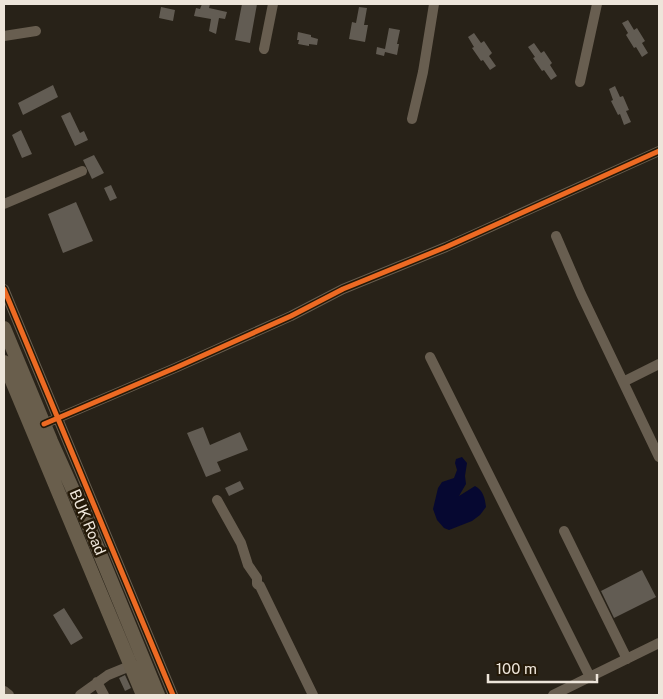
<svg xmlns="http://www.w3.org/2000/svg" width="663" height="699" font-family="'Public Sans',sans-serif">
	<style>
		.water { fill: #060831 }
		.building { fill: #625c53 }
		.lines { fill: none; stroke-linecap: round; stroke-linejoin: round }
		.minor { stroke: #685e50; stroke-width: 10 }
		.major { stroke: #695e4c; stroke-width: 14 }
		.cycleway-casing { stroke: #241908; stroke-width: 8 }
		.cycleway { stroke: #ed6a23; stroke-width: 5 }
		.labels { text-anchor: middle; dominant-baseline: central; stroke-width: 5; stroke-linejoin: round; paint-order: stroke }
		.street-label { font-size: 15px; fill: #ede5da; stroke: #241908 }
	</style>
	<rect width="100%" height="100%" fill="#282218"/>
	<path class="water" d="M462,457L467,463L465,476L466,484L459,496L475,486C483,490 485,498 486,507L480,515L472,521L449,530L444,528L437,520L433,509L438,488L442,482L454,478L457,470L455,463L456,459Z"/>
	<path class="building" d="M202,4H210L209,8L227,12L225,19L219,18L216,34L209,31L211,19L194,16L196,8L200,9Z
		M242,4H257L250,43L235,40Z
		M161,7L175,10L173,21L159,18Z
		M359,7L367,8L364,25H368L365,42L349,39L352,22L356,23Z
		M628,20L634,30L637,28L645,41L642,43L648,53L642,57L636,47L634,48L626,35L628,33L622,23Z
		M389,28L400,30L397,44H399L397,55L385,52L384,56L376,54L377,47L385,49Z
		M298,32L311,35V37L318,39L317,45L309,44V46L298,44L299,40H297Z
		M474,33L481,43L484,41L492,53L489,56L496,66L490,70L483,60L481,61L472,48L474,47L468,37Z
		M534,43L541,53L544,51L552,63L550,65L557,76L551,80L544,70L542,71L533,58L535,57L528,47Z
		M53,85L58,97L23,115L18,103Z
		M615,86L620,97L623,96L629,110L626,111L631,122L624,125L620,114L618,115L611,101L613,100L609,89Z
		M70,112L80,133L84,131L88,140L75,146L61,116Z
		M21,130L32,154L22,158L12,135Z
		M94,155L104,173L92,179L83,160Z
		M111,185L117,198L110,201L104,188Z
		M76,202L93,241L63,253L48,214Z
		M203,427L210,445L240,432L248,450L217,462L221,471L206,477L187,433Z
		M240,481L244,489L229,496L225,488Z
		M642,570L656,597L614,618L601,591Z
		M64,608L83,638L71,645L53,615Z
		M125,675L131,688L125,691L119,678Z"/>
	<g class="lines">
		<path class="minor" d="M4,36L36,31
			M264,49L273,4
			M580,82L597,4
			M412,119L423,72L434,4
			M4,204L82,171
			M556,236L581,294L659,457
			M4,289L173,695
			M430,357L590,677
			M623,382L659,364
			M44,424L175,368L291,316L343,289L446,247L659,151
			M217,500L241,543L248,565L257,578V584L260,586L313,695
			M564,531L627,659
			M97,682L104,695
			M4,691L9,695
			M80,695L108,675L130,666
			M553,695L659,643"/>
		<path class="major" d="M4,328L51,441L82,510L158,695
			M4,362L143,695"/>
		<defs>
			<path id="cycleway" d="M4,289L173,695
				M44,424L175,368L291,316L343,289L446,247L659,151"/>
		</defs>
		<use href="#cycleway" class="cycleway-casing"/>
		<use href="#cycleway" class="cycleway"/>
	</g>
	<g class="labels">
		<g class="street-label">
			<text transform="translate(88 522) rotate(67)">BUK Road</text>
		</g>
	</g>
	<rect width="663" height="699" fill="none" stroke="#ede5da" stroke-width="10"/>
	<path d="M488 674v8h109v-8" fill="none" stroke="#ede5da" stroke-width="2.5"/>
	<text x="496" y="674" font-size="15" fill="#ede5da" stroke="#241908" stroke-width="4" paint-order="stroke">100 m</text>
</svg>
